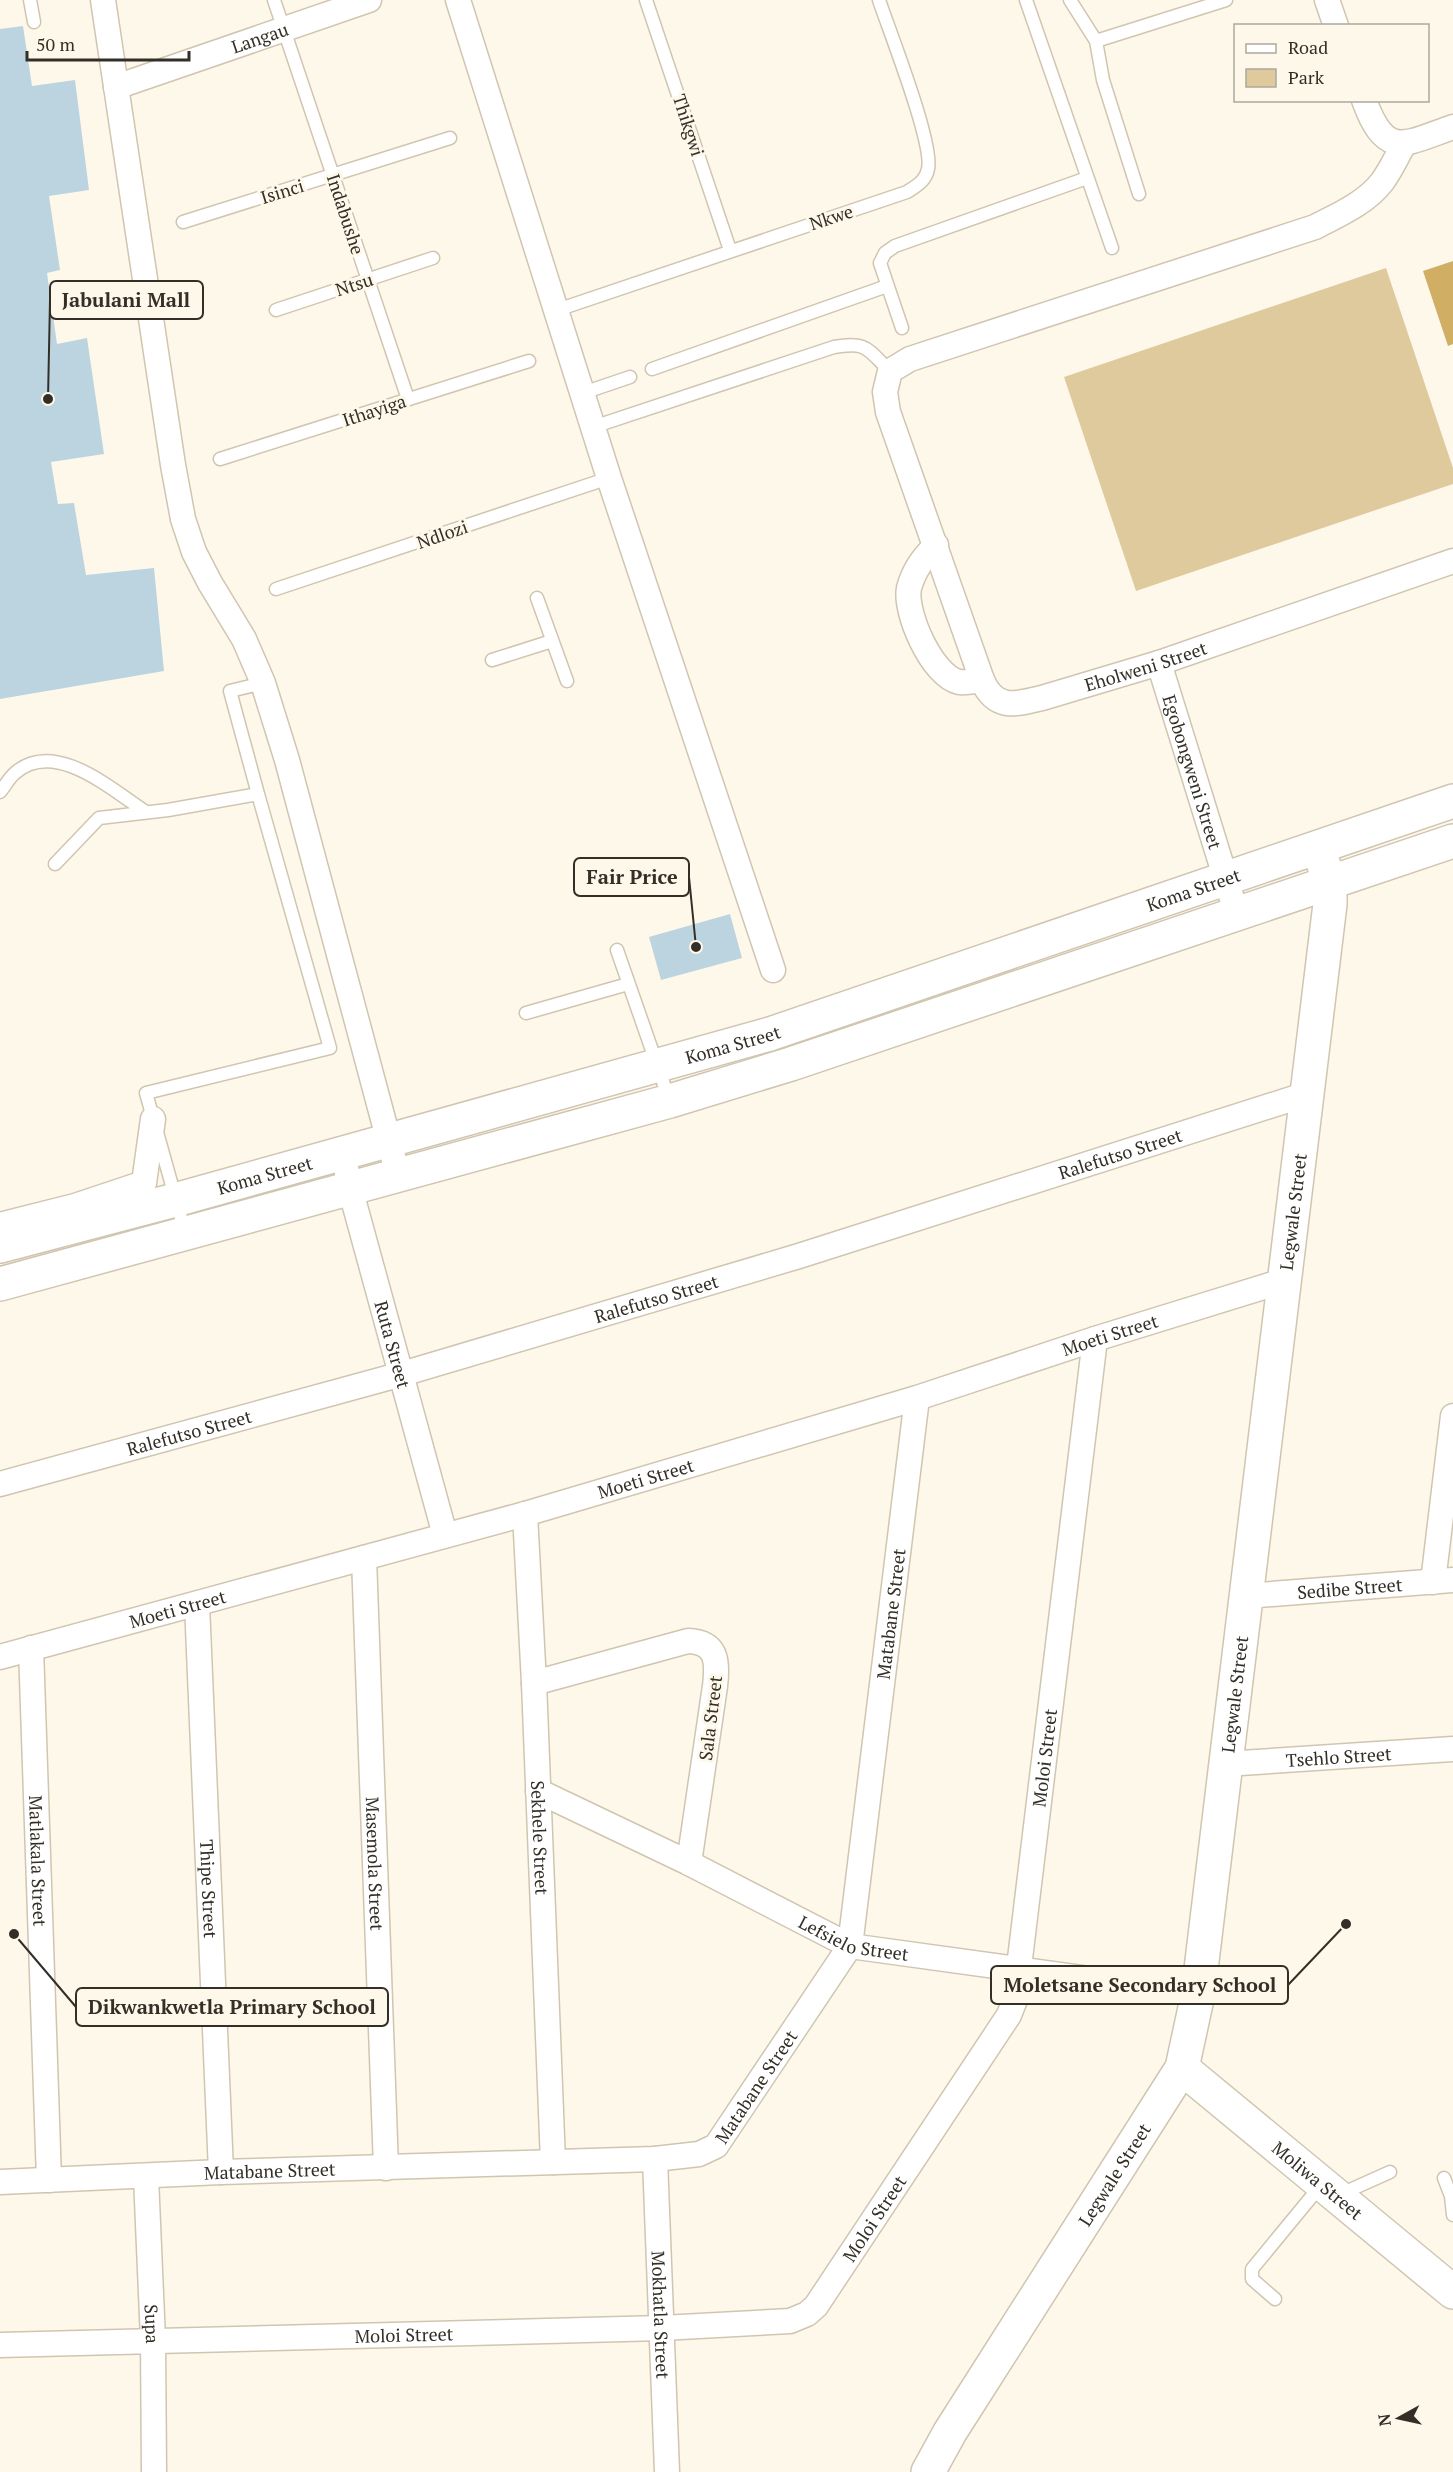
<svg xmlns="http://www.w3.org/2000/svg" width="1453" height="2472" font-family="'PT Serif',serif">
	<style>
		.green { fill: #dfca9e }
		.water { fill: #d0ae64 }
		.building { fill: #bcd4e0 }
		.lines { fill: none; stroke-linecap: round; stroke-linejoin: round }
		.lane-casing { stroke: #d0c5b0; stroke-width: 15 }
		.street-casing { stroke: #d0c5b0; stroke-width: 27 }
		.secondary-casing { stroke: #d0c5b0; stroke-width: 36 }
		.lane { stroke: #fff; stroke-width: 12 }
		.street { stroke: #fff; stroke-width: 24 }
		.secondary { stroke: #fff; stroke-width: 33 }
		.labels { text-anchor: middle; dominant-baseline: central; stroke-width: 6; stroke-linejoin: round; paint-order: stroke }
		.street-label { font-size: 18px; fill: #332f27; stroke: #fef8eb }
		.leader { fill: none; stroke: #332f27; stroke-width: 2 }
		.callout-dot { fill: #332f27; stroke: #fef8eb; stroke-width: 2 }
		.callout { fill: #fef8eb; stroke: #332f27; stroke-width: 2 }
		.callout-label { font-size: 20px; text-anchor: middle; font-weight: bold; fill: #332f27 }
	</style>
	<rect width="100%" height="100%" fill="#fef8eb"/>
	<path class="green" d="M1386,268L1453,468V484L1136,591L1064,377Z"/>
	<path class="water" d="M1453,261V344L1448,346L1423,271Z"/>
	<path class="building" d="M23,26L32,86L75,80L89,190L49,196L60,270L47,273L57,344L87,338L104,454L51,462L58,504L74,503L86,575L154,568L164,671L0,699V29Z
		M730,914L742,958L661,980L649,937Z"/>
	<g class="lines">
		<defs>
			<path id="lane" d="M30,0L34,22
				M274,0L408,399
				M646,0L730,250
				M1026,0L1112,248
				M1070,0L1096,41L1103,80L1139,194
				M1096,41L1226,0
				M183,222L450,138
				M276,310L433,258
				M557,310L907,192C916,186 926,181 928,169C934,144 889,30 879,0
				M902,328L880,263L885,253L895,246L1087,178
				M652,369L887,286
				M583,393L630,377
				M593,427L834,347C867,341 867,349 890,371
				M220,459L529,361
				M276,589L609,478
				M537,598L567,681
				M492,660L552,641
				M0,792C5,786 9,778 15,773C55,738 112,790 146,812
				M258,794L230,691L263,683
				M55,864L99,818L168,810L258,794L330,1048L146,1093L185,1232
				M617,950L669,1099
				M526,1013L628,984
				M1444,2178L1451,2196L1453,2215
				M1341,2194L1390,2172
				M1275,2299L1252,2279V2269L1322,2184"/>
			<g id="street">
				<path d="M103,0L173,465L183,519L194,552L210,583L244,639L263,683L287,760L398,1175"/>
				<path d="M458,0L609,478L773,970"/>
				<path d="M1327,0L1336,26"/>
				<path id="s1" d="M116,87L369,0"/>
				<path d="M1364,100C1386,160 1404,144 1453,127"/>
				<path id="s2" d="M1404,144C1397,156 1391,170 1382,182C1366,203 1338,215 1315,227L910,359L890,371L885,392L888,412L982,680C995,710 1014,705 1042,698L1159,663L1453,561"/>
				<path d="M936,545C923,558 914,570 909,588C904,612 932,676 959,682C965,683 975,681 982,680"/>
				<path id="s3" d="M1159,663L1237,915"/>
				<path id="s4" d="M343,1153L350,1188L445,1535"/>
				<path d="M0,1225L75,1206L144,1183L153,1119"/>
				<path id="s5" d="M0,1484L402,1374L799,1256L1307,1094"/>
				<path id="s6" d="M525,1514L534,1683L553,2162"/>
				<path id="s7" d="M364,1558L386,2168"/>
				<path d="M1433,1582L1453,1416"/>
				<path id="s8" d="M1246,1596L1453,1580"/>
				<path id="s9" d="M197,1604L221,2172"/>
				<path id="s10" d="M31,1648L49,2180"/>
				<path id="s11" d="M0,1657L525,1514L917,1398L1095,1339L1286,1280"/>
				<path d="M534,1683L688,1641C717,1642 718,1661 715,1686L689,1863"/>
				<path id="s12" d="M1225,1764L1453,1749"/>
				<path id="s13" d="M538,1791L689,1863L850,1946L1198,1994"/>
				<path id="s14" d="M655,2159L667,2472"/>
				<path id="s15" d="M146,2177L153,2340L154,2472"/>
				<path id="s16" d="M0,2182L221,2172L655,2159L699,2154L716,2146L850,1946L917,1398"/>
				<path id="s17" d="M0,2345L662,2328L790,2321L807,2314L816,2306L1009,2015L1015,2000L1095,1339"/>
			</g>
			<g id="secondary">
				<path id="s18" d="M0,1246L175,1200L770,1034L1453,801"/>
				<path d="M0,1284L670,1101L791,1064L1453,841"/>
				<path id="s19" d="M1182,2068L1453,2292"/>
				<path id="s20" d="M928,2472L950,2432L1182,2068L1198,1994L1330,904V883L1318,848"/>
			</g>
		</defs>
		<use href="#lane" class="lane-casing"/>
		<use href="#street" class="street-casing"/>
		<use href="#secondary" class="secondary-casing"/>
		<use href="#lane" class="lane"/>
		<use href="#street" class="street"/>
		<use href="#secondary" class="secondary"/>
	</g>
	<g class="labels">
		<g class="street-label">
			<text stroke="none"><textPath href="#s1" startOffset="152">Langau</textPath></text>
			<text transform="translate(689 125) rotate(72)">Thikgwi</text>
			<text transform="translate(282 191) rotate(-17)">Isinci</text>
			<text transform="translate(346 214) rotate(72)">Indabushe</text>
			<text transform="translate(831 217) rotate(-18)">Nkwe</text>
			<text transform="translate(354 284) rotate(-18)">Ntsu</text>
			<text transform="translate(374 410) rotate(-18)">Ithayiga</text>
			<text transform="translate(442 534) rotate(-19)">Ndlozi</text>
			<text stroke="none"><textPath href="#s2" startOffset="1080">Eholweni Street</textPath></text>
			<text stroke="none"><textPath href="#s3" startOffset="114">Egobongweni Street</textPath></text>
			<text stroke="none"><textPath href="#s18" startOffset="1246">Koma Street</textPath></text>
			<text stroke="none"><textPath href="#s18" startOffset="760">Koma Street</textPath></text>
			<text stroke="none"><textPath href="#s5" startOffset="1168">Ralefutso Street</textPath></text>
			<text stroke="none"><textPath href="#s18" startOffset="274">Koma Street</textPath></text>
			<text stroke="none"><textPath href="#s20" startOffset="1341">Legwale Street</textPath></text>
			<text stroke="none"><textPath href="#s5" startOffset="682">Ralefutso Street</textPath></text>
			<text stroke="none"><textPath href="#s11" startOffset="1156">Moeti Street</textPath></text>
			<text stroke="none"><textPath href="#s4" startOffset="198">Ruta Street</textPath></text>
			<text stroke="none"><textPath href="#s5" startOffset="196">Ralefutso Street</textPath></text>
			<text stroke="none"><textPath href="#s11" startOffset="670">Moeti Street</textPath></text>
			<text stroke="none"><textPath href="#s8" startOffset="104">Sedibe Street</textPath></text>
			<text stroke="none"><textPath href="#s11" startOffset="184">Moeti Street</textPath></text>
			<text stroke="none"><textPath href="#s16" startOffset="1294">Matabane Street</textPath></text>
			<text stroke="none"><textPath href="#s20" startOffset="855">Legwale Street</textPath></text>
			<text transform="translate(710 1718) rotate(-83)">Sala Street</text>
			<text stroke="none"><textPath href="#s12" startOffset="114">Tsehlo Street</textPath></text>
			<text stroke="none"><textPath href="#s17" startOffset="1430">Moloi Street</textPath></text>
			<text stroke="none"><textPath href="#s6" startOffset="324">Sekhele Street</textPath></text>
			<text stroke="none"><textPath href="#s10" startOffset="213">Matlakala Street</textPath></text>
			<text stroke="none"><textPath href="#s7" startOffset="306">Masemola Street</textPath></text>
			<text stroke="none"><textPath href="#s9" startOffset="285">Thipe Street</textPath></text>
			<text stroke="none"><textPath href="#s13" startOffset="350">Lefsielo Street</textPath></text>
			<text stroke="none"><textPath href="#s16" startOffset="790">Matabane Street</textPath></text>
			<text stroke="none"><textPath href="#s16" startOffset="270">Matabane Street</textPath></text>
			<text stroke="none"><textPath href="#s20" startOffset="351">Legwale Street</textPath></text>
			<text stroke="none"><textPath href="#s19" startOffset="176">Moliwa Street</textPath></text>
			<text stroke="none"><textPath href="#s17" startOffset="926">Moloi Street</textPath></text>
			<text stroke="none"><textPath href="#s14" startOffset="156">Mokhatla Street</textPath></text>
			<text stroke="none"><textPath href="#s15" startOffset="147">Supa</textPath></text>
			<text stroke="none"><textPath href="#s17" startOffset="404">Moloi Street</textPath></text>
		</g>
	</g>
	<path class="leader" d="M48 399L50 300M696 947L689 877M1346 1924L1288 1985M14 1934L76 2007"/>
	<g class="callout-dot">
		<circle cx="48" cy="399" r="6"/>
		<circle cx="696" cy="947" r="6"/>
		<circle cx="1346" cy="1924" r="6"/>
		<circle cx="14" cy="1934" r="6"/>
	</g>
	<g class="callout">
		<rect x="50" y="281" width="153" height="38" rx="6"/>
		<rect x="574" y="858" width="115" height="38" rx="6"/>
		<rect x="991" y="1966" width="297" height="38" rx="6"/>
		<rect x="76" y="1988" width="312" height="38" rx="6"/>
	</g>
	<g class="callout-label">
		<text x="126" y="307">Jabulani Mall</text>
		<text x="632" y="884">Fair Price</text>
		<text x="1140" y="1992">Moletsane Secondary School</text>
		<text x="232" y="2014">Dikwankwetla Primary School</text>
	</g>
	<rect x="1234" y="24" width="195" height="78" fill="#fef8eb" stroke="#ada89d" stroke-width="1.5"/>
	<rect x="1246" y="44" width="30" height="9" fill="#ffffff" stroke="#ada89d" stroke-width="1.5"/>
	<text x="1288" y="54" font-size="18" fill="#332f27">Road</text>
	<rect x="1246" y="69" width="30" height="18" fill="#dfca9e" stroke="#ada89d" stroke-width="1.5"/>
	<text x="1288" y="84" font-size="18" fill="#332f27">Park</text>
	<g transform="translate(1399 2418) rotate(262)" stroke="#fef8eb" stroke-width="4.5" paint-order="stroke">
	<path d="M0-4.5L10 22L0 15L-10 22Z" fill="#332f27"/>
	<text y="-9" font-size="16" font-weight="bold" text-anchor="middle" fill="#332f27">N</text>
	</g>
	<path d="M27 51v9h162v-9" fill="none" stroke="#332f27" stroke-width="3"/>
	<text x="36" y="51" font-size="18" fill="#332f27" stroke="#fef8eb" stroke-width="4.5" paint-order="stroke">50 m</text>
</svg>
